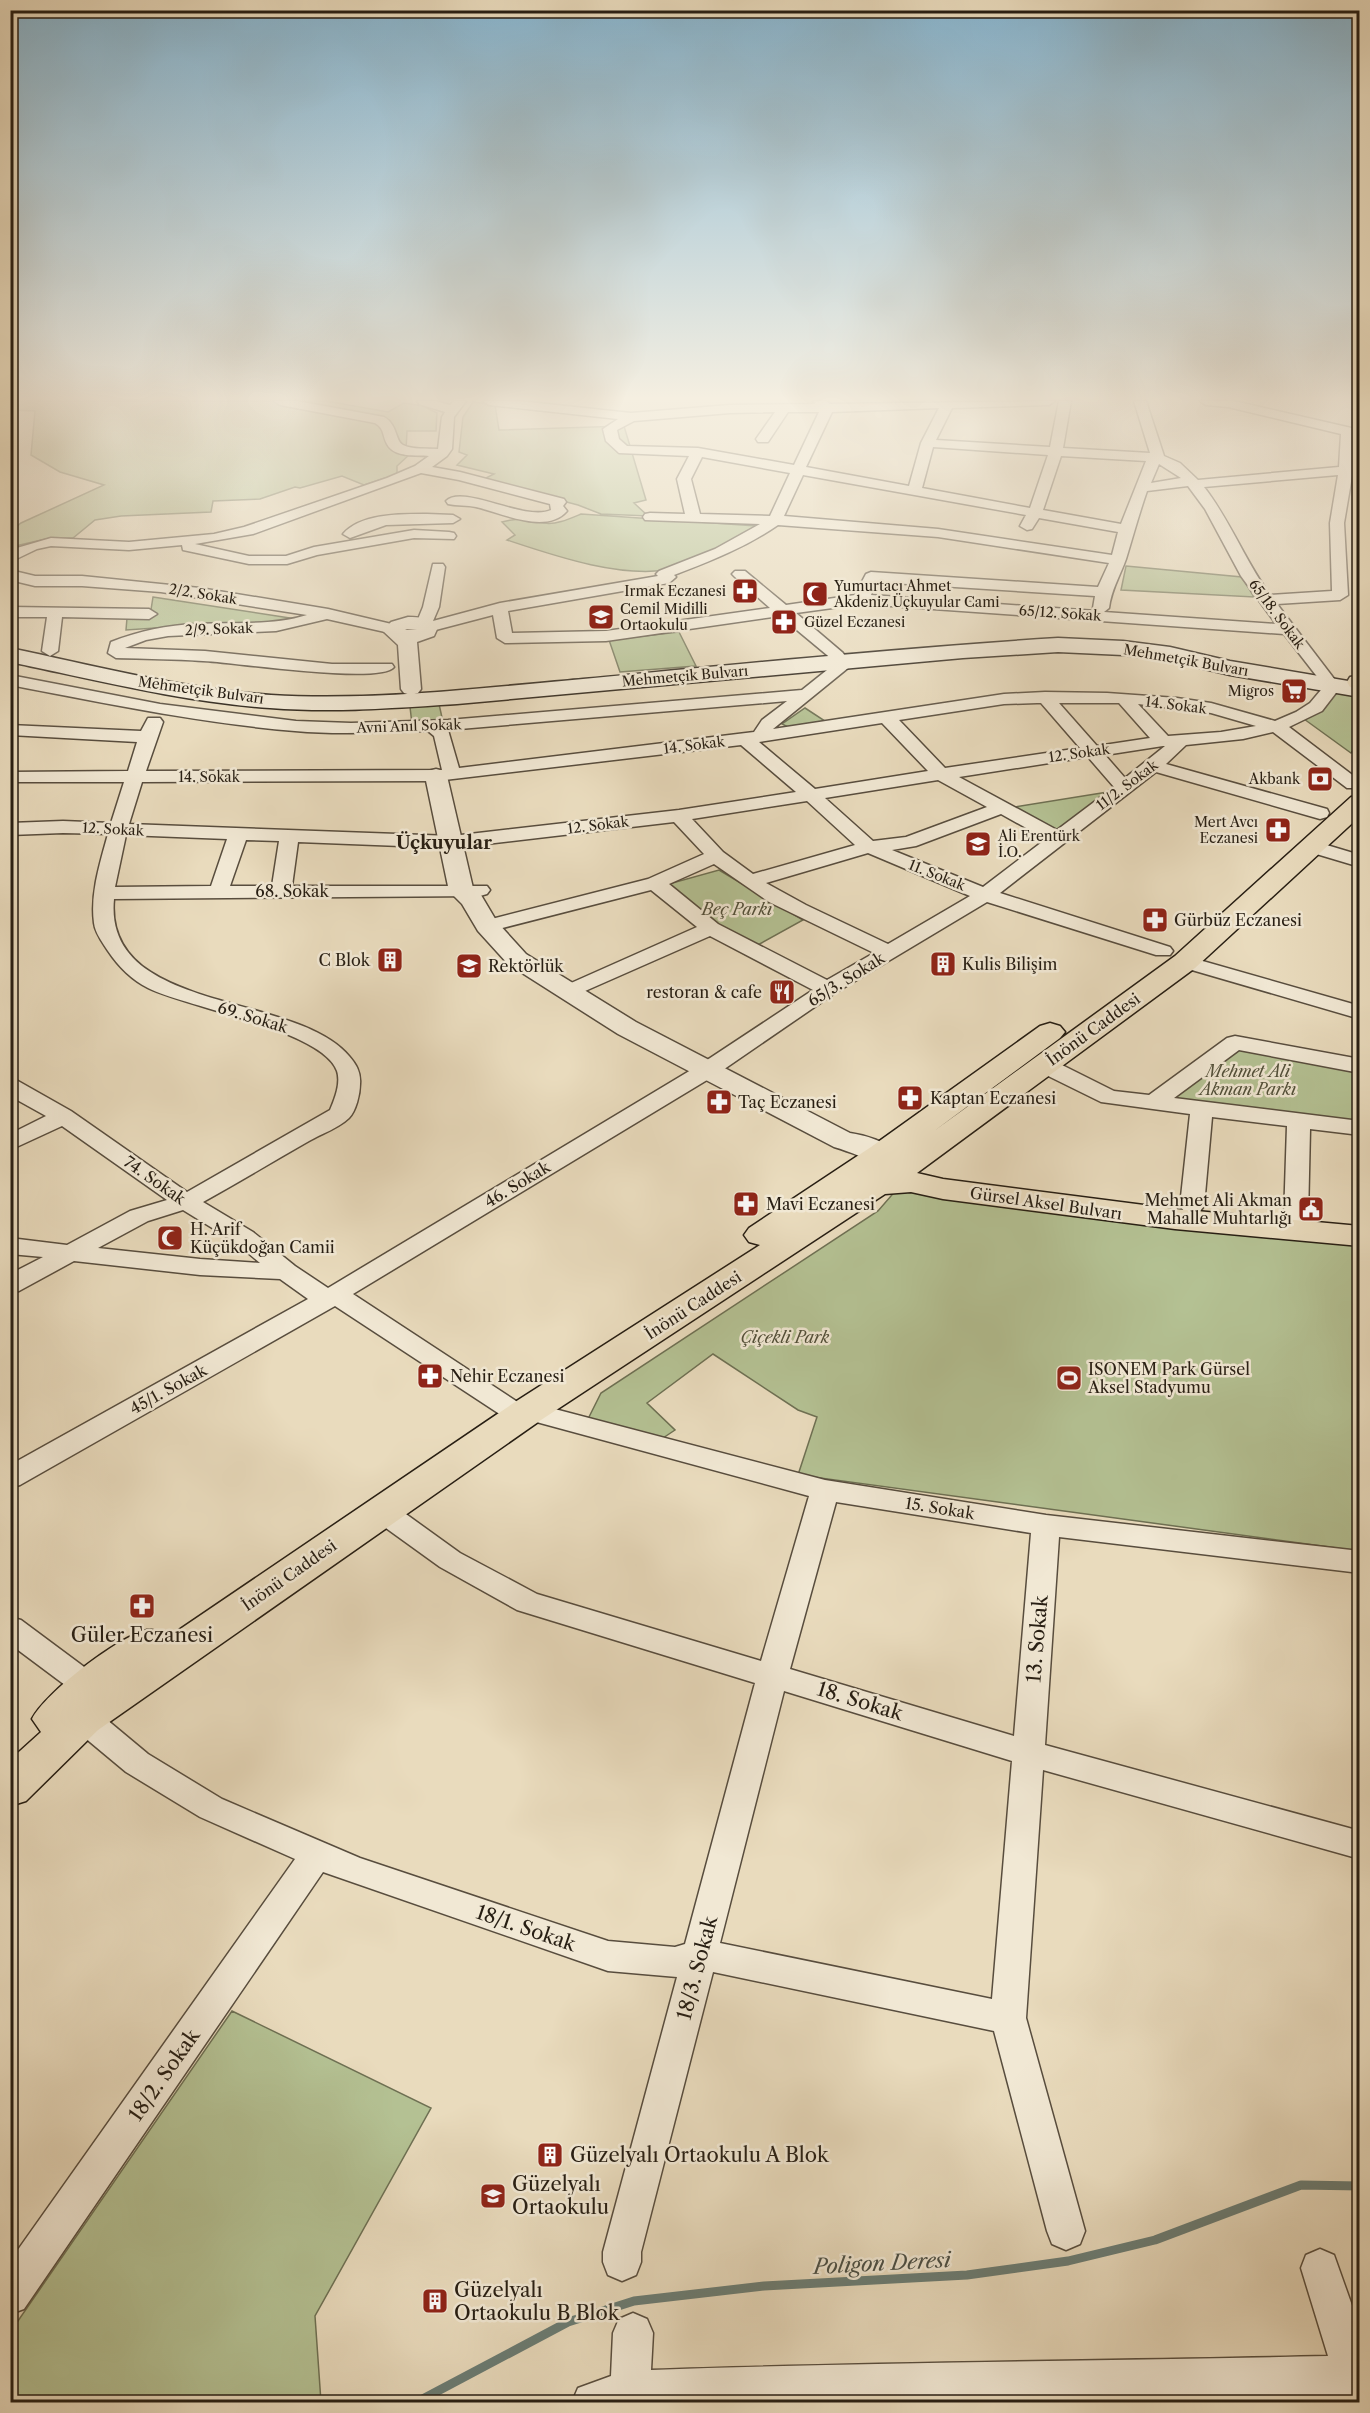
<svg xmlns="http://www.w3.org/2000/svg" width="1370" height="2413" font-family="'Libre Caslon Text',serif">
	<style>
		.green { fill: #b4c193; stroke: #6e7053; stroke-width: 1.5 }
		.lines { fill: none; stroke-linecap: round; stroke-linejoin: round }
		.stream { stroke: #6a7c74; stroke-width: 9 }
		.minor-casing { stroke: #584d3e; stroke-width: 3 }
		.tertiary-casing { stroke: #584d3e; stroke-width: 3 }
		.secondary-casing { stroke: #271e13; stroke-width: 3 }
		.primary-casing { stroke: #271e13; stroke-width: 3 }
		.minor { fill: #f1e8d4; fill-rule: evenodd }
		.tertiary { fill: #f1e8d4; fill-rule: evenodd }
		.secondary { fill: #f1e8d4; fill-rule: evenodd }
		.primary { fill: #e9dbbd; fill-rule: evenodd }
		.labels { text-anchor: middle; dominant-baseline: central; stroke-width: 5; stroke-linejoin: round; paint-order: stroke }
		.far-poi-label { font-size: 14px; fill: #271e13; stroke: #f1e8d4; text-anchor: start }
		.far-street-label { font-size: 14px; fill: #271e13; stroke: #f1e8d4 }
		.street-label { font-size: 16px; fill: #271e13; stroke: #f1e8d4 }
		.park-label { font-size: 16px; font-style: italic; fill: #514f39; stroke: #f1e8d4 }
		.poi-label { font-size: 16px; fill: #271e13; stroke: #f1e8d4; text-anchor: start }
		.far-district-label { font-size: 18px; font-weight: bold; fill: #271e13; stroke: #f1e8d4 }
		.near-poi-label { font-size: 20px; fill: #271e13; stroke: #f1e8d4; text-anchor: start }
		.near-street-label { font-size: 20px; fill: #271e13; stroke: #f1e8d4 }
		.near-water-label { font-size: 21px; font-style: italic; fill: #494d43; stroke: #f1e8d4 }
	</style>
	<rect width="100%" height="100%" fill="#e9dbbd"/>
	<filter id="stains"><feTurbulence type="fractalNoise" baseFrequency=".00333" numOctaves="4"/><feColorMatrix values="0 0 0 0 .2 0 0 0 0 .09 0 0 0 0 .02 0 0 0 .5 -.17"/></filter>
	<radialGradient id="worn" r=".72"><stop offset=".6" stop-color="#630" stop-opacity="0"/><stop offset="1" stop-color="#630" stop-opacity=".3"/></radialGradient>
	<path class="green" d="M11,401H326L388,412L404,403L423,406L437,413L436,431H407L406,450L410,454L397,466V474L364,485L342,476L300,488L295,487L260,499L213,501L211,512L121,516L95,520L73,538H50L11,547L10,532L21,523L104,485L60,472L31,455L35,411L11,410Z
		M473,402L495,405L499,430L624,426L646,500L634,503L648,516L601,514L578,505L482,480L494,474L457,465L467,455L459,452L463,417Z
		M581,514L772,527L672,569C622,579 555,556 507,540L515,535L502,522C525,516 523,521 544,523C556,525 569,519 581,514Z
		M1126,566L1242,577L1254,597L1121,590Z
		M153,597L303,620L277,625L185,626L126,630L127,618L150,616Z
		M679,632L696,666L620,672L609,640Z
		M1336,687L1359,692V743L1351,753L1304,719Z
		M439,704L443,722L412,724L410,707Z
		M805,708L825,721L788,727L782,724Z
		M1114,791L1057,832L1008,808Z
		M719,870L803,920L756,946L721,928L665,885Z
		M1235,1043L1359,1066V1128L1155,1102Z
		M904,1181L1359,1239V1551L798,1475L817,1417L798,1410L713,1354L647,1403L675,1430L660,1440L588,1419L601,1393L878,1211Z
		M232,2011L431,2108L315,2316L321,2402H11V2331Z"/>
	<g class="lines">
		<path class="stream" d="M417,2402L568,2322L634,2301L764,2286L967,2275L1068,2261L1155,2240L1301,2185L1360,2186"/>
		<defs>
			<path id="minor" d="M274,401H297L384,417C398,425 395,441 403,445C412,450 428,448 438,449L442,417L445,412L419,404L417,401H435L450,405L454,401H466L454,417L452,449L447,456L432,467L460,472L564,499L566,502L563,506L567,511C546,535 502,513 476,507C467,505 457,506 448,504L446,501C463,484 525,522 551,510L550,504L459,480L421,473L253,534L195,544L249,556H286L314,547L414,530L449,532L454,533L456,536L454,539L414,538L317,555L287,564H249L183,550L182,545L129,550L51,546L37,549L10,562V550L51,538L129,542L214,534L244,527L387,478L415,466L429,456C417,455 394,458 387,444C382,435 385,429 375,423L280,405Z
				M483,401H519L631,413L730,405L815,404L813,401H826L830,404L1055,401L1049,405L952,408L936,440L1050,447L1059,401H1071L1063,448L1150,453L1134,401H1146L1164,456L1180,463L1198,480L1339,467L1341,434L1228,407L1206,405L1200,401H1234L1360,430V438L1354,437L1353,470L1344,523L1348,595L1340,600L1277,604L1335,680L1342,685L1322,711L1289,727L1359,780V788H1347L1273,732L1243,739L1186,745L1166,764L1327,809L1329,813L1327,817L1320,819L1156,772L1000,893L1170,947L1173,951L1170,955H1156L987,902L835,993L717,1074L353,1294L516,1401L519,1404L528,1402L825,1480L1046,1515L1360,1551V1573L1059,1537L1045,1745L1360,1831V1859L1043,1770L1026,2018L1085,2231L1080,2244L1066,2250L1052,2244L1047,2231L994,2031L713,1972L641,2252V2262L636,2275L622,2281L608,2275L603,2262V2252L677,1977L608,1971L323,1872L24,2309L10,2314V2261L295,1859L200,1817L126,1772L72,1727L67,1718L72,1709L83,1706L94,1709L148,1754L222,1799L360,1858L608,1941L675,1947L685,1944L755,1683L517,1610L440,1567L372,1518L368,1511L372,1504L382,1501L392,1504L460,1553L537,1594L761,1661L809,1496L518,1417L516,1413L507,1416L498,1413L335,1306L20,1485L10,1488V1465L308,1299L280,1279L200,1275L74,1261L19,1291L10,1293V1274L43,1257L10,1254V1238L67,1245L130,1211L167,1200L62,1126L10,1150V1134L46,1116L10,1096V1079L18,1081L71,1111L187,1192L330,1110C335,1098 341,1083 337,1071C322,1030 188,1008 148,988C132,980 118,966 108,951C103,943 95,933 94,923C90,894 100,863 108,834L63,833L10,835V823L63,821L111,823L124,782H10V772L128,771L137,742L10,735V725L141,731L148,718H160L163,722L146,771L442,770L434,736L428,731C384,732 339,735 295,731C199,723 105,703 10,685V675L160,704L296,721L351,723L448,720L802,690L832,666L833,660L780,616L606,641L505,643L497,638L493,615L428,632L422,630L416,624L423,607L433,564H443L445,567L439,607L433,621L500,603L658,576L656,574L659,571L715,549L760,524L645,520L643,517L645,514L650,513L685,514L677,479L689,456L619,453L606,441L603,429L618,419L489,405ZM939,408L921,443L909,486L806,467L832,412ZM775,412L756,439L758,442H768L788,412H819L794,465L698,448L627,446L619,439L617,430L634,421L730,413ZM933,447L1048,455L1030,508L922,488ZM1061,456L1146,461L1121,524L1043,510ZM702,457L790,473L770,516L700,514L691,479ZM1159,464L1181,478L1151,483ZM803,475L1026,515L1020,526L1027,530L1032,529L1039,518L1118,532L1112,555L938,529L784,516ZM1338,475L1330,523L1332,591L1270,595C1245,561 1230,520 1204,487ZM1188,486L1205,509L1241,576L1276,624L1104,612L1109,608C1111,590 1120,576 1126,559C1133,536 1139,514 1147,491ZM778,525L938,537L1109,563L1098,587L871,572L866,574L855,595L786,605L745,571H735L732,574L735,577L770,608L606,631L512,633L508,611L669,583L676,577L674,575C711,561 746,547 778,525ZM876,582L1095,596L1093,608L1096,611L871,595ZM862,604L1284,634L1322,683L1326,684L1310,703L1296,712L1275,721L1211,703L1177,698L1107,693L1045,692L1004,694L773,729L848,668V661L843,653L796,613ZM787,701L762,720L754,732L459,768L448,730ZM1037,703H1041L1080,748L945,768L899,720L1004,704ZM1059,703H1119L1150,738L1097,746ZM1138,704L1211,713L1256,726L1221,732L1168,736ZM882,723L928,771L815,789L759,742ZM741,745L796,792L679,810L452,836L129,824L142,782L436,781ZM1165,746L1125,778L1105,755L1163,746ZM1088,757L1114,787L1057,830L959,777ZM938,780L987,807L906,837L873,841L825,798ZM807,801L855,845L753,874L723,852L692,819ZM1001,814L1046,839L983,887L892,850L916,846ZM674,822L704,854L648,879L480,922L477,926L480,930L487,932L651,890L697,927L562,987L559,991L562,995L569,997L576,995L710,936L813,990L701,1064L328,1288L295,1266L253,1232L203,1202C239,1182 274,1161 309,1141C321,1134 339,1128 349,1118C356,1111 360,1094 360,1084C361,1072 356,1064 349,1056C294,991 103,1014 114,899L480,896L487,894L490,890L487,886H292L298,842L452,848ZM126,835L227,839L211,886L115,887ZM246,840L279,841L272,886H230ZM868,853L970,896L888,944L806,905L766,883ZM714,864L769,902L874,953L827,980L718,924L669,884ZM183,1210L235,1242L260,1263L200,1259L98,1248L148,1221ZM836,1502L1031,1533L1014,1736L790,1669ZM784,1691L1012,1761L992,1999L720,1943Z
				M427,514L453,515L460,519L453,523L386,525L350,538L343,534C361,513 402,514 427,514Z
				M10,570L35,576H82L200,588L328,609L400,626L402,629L394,634L327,619L276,631L168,636L146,640L125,648L205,651L332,664H392L394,667C380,685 232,662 203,661C174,659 145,659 116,658L108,653L111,642C139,631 167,625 197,624C233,622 272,626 307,615L161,592L82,586H35L10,580Z
				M10,607L149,609L157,614L149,619L62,617L58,651L50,656L42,651L47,617H10Z
				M1310,840L1360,855V867L1303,850L1301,846L1303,842Z
				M1185,956L1360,1006V1019L1178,966L1175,962L1178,958Z
				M1235,1036L1360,1059V1073L1239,1050L1174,1098L1360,1121V1135L1310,1129L1308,1218L1305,1223L1296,1225L1287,1223L1284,1218L1287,1126L1212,1117L1204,1206L1200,1211L1192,1213L1184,1211L1180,1206L1190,1114L1101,1102L1036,1070L1033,1065L1036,1060L1044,1058L1052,1060L1114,1091L1149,1095L1227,1038Z
				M10,1617L21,1620L99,1678L103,1686L99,1694L88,1698L77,1694L10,1644Z
				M1320,2249L1334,2255L1360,2328V2402H1345L1342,2396L1076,2402H572L578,2388L611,2376L613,2333L619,2319L633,2313L647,2319L653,2333L651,2370C877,2362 1103,2361 1328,2356L1301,2268L1306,2255Z"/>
			<path id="tertiary" d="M408,617C419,617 432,618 438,627L434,636L417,642L421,689L418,693L411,695L404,693L401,689L398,645L383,631L391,622ZM407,629H417L405,630Z
				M436,769L444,771L447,776L473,888L481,895L497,922L526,954L636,1022L850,1133C865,1135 888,1142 897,1154L892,1160C874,1165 853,1152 834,1147L618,1034L508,964L478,931L462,904L449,891L425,776L428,771Z"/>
			<path id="secondary" d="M1058,638L1123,641L1170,647L1230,661L1360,683V697L1230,675L1170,661L1123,655L1058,652L963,658L457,704C395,708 333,713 270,708C183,702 96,680 10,662V648C96,666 183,689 271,695C375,701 480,688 583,679C741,664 899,648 1058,638Z"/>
			<path id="primary" d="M1360,675V689L1350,687L1347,682L1350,677Z
				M1360,795V816L1195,968L917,1173L943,1179L1175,1209L1360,1226V1246L1175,1229L943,1199L911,1192L885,1194L541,1420L98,1730L26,1801L10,1806V1760L41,1732L32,1719C45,1693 119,1636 147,1630C153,1629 159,1632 165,1634L167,1638L515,1402L760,1245L749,1242L744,1235L749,1228L871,1147L1040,1026L1050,1023L1060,1026L1065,1032L1060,1038L934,1131L1175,956L1351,797Z"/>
		</defs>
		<use href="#minor" class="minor-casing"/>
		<use href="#tertiary" class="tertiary-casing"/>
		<use href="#secondary" class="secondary-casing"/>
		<use href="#primary" class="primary-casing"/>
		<use href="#minor" class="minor"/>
		<use href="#tertiary" class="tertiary"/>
		<use href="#secondary" class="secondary"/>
		<use href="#primary" class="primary"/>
	</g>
	<linearGradient id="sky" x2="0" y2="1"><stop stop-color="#87b7d3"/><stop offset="0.54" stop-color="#f5efe1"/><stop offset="1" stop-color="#f5efe1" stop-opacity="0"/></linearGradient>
	<rect width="1370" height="738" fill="url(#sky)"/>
	<defs>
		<symbol id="pharmacy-square" viewBox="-11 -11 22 22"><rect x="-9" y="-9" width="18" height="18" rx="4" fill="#8f2418" stroke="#f1e8d4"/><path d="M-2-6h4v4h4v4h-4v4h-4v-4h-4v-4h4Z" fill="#fff"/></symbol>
		<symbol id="mosque-square" viewBox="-11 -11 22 22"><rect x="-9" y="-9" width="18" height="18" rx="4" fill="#8f2418" stroke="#f1e8d4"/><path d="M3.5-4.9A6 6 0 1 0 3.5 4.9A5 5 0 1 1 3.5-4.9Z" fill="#fff"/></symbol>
		<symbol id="school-square" viewBox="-11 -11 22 22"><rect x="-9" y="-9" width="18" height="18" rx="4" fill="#8f2418" stroke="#f1e8d4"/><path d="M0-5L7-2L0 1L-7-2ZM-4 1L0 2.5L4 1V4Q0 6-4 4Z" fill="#fff"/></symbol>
		<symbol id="supermarket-square" viewBox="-11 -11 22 22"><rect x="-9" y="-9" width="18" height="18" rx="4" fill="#8f2418" stroke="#f1e8d4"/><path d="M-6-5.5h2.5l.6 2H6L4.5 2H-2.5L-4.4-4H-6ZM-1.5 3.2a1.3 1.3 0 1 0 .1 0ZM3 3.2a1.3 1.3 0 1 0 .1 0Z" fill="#fff"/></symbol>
		<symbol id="bank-square" viewBox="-11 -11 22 22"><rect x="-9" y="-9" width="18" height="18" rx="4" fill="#8f2418" stroke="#f1e8d4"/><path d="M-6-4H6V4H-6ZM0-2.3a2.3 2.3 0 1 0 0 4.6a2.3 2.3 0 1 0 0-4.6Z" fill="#fff"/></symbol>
		<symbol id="building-square" viewBox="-11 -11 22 22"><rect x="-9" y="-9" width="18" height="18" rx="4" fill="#8f2418" stroke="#f1e8d4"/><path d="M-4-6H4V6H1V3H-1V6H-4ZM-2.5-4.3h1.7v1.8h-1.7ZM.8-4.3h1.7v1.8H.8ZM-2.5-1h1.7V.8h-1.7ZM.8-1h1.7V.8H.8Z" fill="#fff"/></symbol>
		<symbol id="university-square" viewBox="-11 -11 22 22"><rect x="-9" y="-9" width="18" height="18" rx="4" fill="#8f2418" stroke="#f1e8d4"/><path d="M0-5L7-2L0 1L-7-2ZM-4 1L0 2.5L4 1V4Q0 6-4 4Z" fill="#fff"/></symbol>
		<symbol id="restaurant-square" viewBox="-11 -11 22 22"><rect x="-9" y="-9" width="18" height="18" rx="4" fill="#8f2418" stroke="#f1e8d4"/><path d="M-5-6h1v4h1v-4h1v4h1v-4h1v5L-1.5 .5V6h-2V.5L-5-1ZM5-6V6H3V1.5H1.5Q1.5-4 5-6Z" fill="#fff"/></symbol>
		<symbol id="civic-square" viewBox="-11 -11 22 22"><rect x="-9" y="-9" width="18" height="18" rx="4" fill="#8f2418" stroke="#f1e8d4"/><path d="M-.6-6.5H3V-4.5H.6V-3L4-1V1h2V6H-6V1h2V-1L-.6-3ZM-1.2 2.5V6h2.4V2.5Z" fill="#fff"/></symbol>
		<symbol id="stadium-square" viewBox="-11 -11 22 22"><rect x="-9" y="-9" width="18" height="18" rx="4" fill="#8f2418" stroke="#f1e8d4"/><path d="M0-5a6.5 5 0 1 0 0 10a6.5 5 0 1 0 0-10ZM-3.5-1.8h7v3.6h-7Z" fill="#fff"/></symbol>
	</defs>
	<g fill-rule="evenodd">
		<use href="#pharmacy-square" x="730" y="576" width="30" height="30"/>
		<use href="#mosque-square" x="800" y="579" width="30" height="30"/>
		<use href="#school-square" x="586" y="602" width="30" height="30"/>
		<use href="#pharmacy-square" x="769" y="607" width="30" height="30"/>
		<use href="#supermarket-square" x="1279" y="676" width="30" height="30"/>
		<use href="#bank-square" x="1305" y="764" width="30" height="30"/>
		<use href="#pharmacy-square" x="1263" y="815" width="30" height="30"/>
		<use href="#school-square" x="963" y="829" width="30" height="30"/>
		<use href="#pharmacy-square" x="1140" y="905" width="30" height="30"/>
		<use href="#building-square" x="375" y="945" width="30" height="30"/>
		<use href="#building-square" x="928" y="949" width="30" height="30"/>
		<use href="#university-square" x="454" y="951" width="30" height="30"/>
		<use href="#restaurant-square" x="767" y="977" width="30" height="30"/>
		<use href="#pharmacy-square" x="895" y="1083" width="30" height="30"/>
		<use href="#pharmacy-square" x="704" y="1087" width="30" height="30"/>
		<use href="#pharmacy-square" x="731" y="1189" width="30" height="30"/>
		<use href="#civic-square" x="1296" y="1194" width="30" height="30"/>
		<use href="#mosque-square" x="155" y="1223" width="30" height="30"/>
		<use href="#pharmacy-square" x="415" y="1361" width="30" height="30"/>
		<use href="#stadium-square" x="1054" y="1363" width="30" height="30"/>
		<use href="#pharmacy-square" x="127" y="1591" width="30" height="30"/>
		<use href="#building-square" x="535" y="2140" width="30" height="30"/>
		<use href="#school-square" x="478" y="2181" width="30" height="30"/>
		<use href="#building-square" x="420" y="2286" width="30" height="30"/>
	</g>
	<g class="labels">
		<g class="far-poi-label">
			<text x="834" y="586">Yumurtacı Ahmet<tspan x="834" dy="16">Akdeniz Üçkuyular Cami</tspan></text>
			<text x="726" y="591" text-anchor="end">Irmak Eczanesi</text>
			<text x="620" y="609">Cemil Midilli<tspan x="620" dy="16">Ortaokulu</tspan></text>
			<text x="804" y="622">Güzel Eczanesi</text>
			<text x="1274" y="691" text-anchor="end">Migros</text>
			<text x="1300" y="779" text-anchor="end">Akbank</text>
			<text x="1258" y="822" text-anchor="end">Mert Avcı<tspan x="1258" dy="16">Eczanesi</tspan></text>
			<text x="998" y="836">Ali Erentürk<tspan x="998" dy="16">İ.O.</tspan></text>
		</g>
		<g class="far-street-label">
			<text transform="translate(203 594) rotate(9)">2/2. Sokak</text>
			<text transform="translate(1060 613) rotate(4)">65/12. Sokak</text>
			<text transform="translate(1277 614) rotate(53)">65/18. Sokak</text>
			<text transform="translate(219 629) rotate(-2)">2/9. Sokak</text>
			<text transform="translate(1186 660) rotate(10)">Mehmetçik Bulvarı</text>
			<text transform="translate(685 676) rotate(-5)">Mehmetçik Bulvarı</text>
			<text transform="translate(201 690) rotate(8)">Mehmetçik Bulvarı</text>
			<text transform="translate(1176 705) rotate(7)">14. Sokak</text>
			<text transform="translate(409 726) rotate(-2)">Avni Anıl Sokak</text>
			<text transform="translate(694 745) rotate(-7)">14. Sokak</text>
			<text transform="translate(1079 753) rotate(-8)">12. Sokak</text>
			<text x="209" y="777">14. Sokak</text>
			<text transform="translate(1127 785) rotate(-37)">11/2. Sokak</text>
			<text transform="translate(598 825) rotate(-7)">12. Sokak</text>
			<text transform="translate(113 829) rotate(3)">12. Sokak</text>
			<text transform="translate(937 875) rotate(22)">11. Sokak</text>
		</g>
		<g class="street-label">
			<text x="292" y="891">68. Sokak</text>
			<text transform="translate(846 979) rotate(-32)">65/3. Sokak</text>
			<text transform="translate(253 1017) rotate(17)">69. Sokak</text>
			<text transform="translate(1093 1029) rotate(-36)">İnönü Caddesi</text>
			<text transform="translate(155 1180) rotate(35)">74. Sokak</text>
			<text transform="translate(517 1184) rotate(-31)">46. Sokak</text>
			<text transform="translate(1046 1203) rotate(8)">Gürsel Aksel Bulvarı</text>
			<text transform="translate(693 1305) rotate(-33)">İnönü Caddesi</text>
			<text transform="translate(168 1389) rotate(-29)">45/1. Sokak</text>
			<text transform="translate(940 1508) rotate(9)">15. Sokak</text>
			<text transform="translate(289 1575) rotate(-35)">İnönü Caddesi</text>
		</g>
		<g class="park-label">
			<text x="737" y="909">Beç Parkı</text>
			<text x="1248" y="1071">Mehmet Ali<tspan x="1248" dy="18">Akman Parkı</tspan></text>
			<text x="785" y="1337">Çiçekli Park</text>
		</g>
		<g class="poi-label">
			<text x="1174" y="920">Gürbüz Eczanesi</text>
			<text x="370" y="960" text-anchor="end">C Blok</text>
			<text x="962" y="964">Kulis Bilişim</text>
			<text x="488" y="966">Rektörlük</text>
			<text x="762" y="992" text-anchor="end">restoran &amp; cafe</text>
			<text x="930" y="1098">Kaptan Eczanesi</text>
			<text x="738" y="1102">Taç Eczanesi</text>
			<text x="1292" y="1200" text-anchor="end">Mehmet Ali Akman<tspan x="1292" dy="18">Mahalle Muhtarlığı</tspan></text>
			<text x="766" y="1204">Mavi Eczanesi</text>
			<text x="190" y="1229">H. Arif<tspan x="190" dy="18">Küçükdoğan Camii</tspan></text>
			<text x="1088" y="1369">ISONEM Park Gürsel<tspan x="1088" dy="18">Aksel Stadyumu</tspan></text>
			<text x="450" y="1376">Nehir Eczanesi</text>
		</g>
		<g class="far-district-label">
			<text x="444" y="843">Üçkuyular</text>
		</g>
		<g class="near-poi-label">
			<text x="142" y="1635" text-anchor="middle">Güler Eczanesi</text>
			<text x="570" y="2155">Güzelyalı Ortaokulu A Blok</text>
			<text x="512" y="2184">Güzelyalı<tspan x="512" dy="23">Ortaokulu</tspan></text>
			<text x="454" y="2290">Güzelyalı<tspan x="454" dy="23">Ortaokulu B Blok</tspan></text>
		</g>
		<g class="near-street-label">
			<text transform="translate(1037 1639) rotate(-85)">13. Sokak</text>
			<text transform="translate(860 1701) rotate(17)">18. Sokak</text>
			<text transform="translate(526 1928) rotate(19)">18/1. Sokak</text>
			<text transform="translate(697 1968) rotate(-75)">18/3. Sokak</text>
			<text transform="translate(164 2075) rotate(-55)">18/2. Sokak</text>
		</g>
		<g class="near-water-label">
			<text transform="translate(882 2263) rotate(-3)">Poligon Deresi</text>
		</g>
	</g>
	<rect width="1370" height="2413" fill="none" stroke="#e9dbbd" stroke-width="36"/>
	<rect x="12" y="12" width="1346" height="2389" fill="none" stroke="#271e13" stroke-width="3"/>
	<rect x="18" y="18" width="1334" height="2377" fill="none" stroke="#271e13" stroke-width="1.5"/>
	<rect width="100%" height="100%" filter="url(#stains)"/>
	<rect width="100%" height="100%" fill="url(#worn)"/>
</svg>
